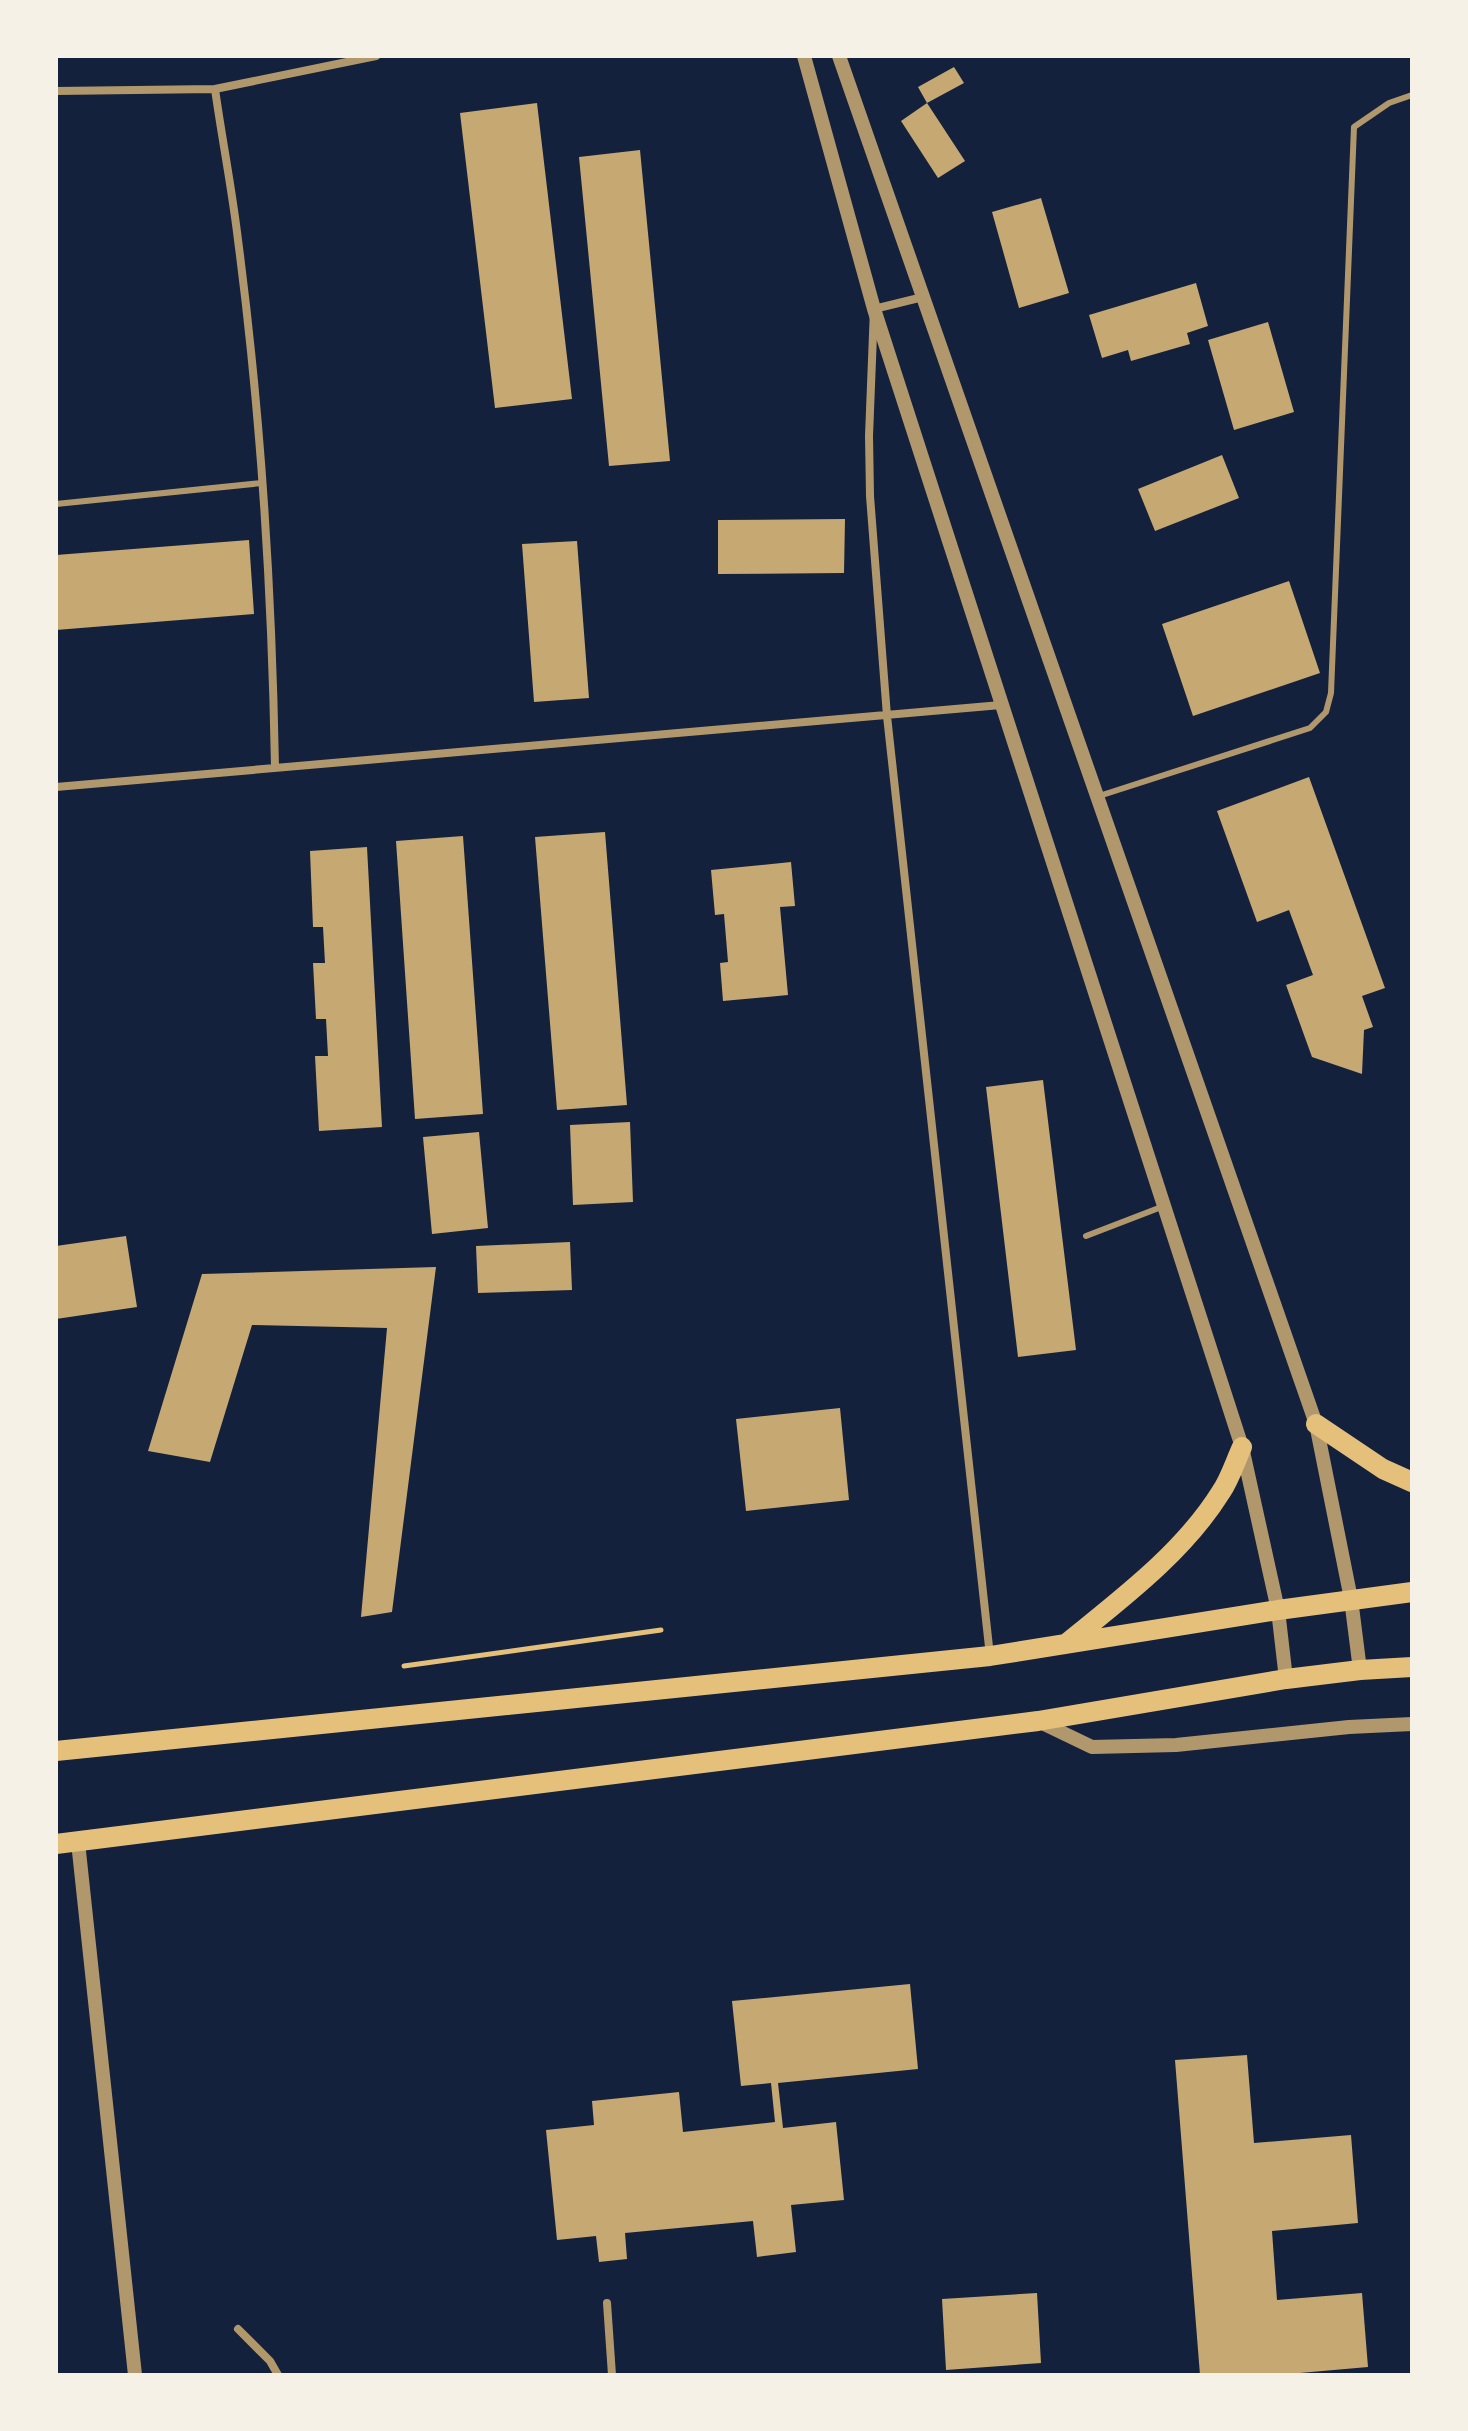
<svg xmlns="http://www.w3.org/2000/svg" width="1468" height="2431" font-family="'IBM Plex Sans',sans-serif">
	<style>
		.building { fill: #c6a872 }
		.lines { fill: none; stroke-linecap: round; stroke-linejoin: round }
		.path { stroke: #e5c07b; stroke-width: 5 }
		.service { stroke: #b1986c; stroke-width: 6 }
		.minor { stroke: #b1986c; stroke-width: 8 }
		.tertiary { stroke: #b1986c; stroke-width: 14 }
		.primary { stroke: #e5c07b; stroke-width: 20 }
	</style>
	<rect width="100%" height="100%" fill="#14213d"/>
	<path class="building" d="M954,67L964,83L927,103L918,87Z
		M537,103L572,399L495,408L460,113Z
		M927,103L965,161L938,178L901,121Z
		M640,150L670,461L609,466L579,157Z
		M1041,198L1069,293L1019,308L992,212Z
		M1196,283L1208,326L1187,333L1190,344L1131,361L1128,350L1102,358L1089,315Z
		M1268,322L1294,412L1234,430L1208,340Z
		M1222,455L1239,498L1155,531L1138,489Z
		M845,519L844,573L718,574V520Z
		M249,540L254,614L56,630V555Z
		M577,541L589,698L534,702L522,544Z
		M1289,581L1320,673L1193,716L1162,624Z
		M1309,777L1385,988L1362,996L1373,1027L1364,1030L1362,1074L1312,1057L1286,985L1313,975L1289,910L1257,922L1217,811Z
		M605,832L627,1105L557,1110L535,837Z
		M463,836L483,1114L415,1119L396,841Z
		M367,847L382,1127L319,1131L315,1056H328L326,1019H316L313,963H325L323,927H313L310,851Z
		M791,862L795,906L780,907L788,995L723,1001L720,963L728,962L724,914L715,915L711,870Z
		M1043,1080L1076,1350L1018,1357L986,1087Z
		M630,1122L633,1202L573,1205L570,1125Z
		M479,1132L488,1228L432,1234L423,1137Z
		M126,1236L137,1307L56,1319V1246Z
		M570,1242L572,1290L478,1293L476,1246Z
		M436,1267L392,1612L361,1617L387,1328L252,1325L210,1462L148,1451L202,1274Z
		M840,1408L849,1500L746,1511L736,1419Z
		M910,1984L918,2069L778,2083L783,2128L836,2122L844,2200L791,2205L796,2252L757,2257L753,2221L625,2233L627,2259L599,2262L596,2236L557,2240L546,2130L594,2125L592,2101L679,2092L683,2132L775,2122L771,2083L741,2086L732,2001Z
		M1247,2055L1254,2143L1351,2135L1358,2223L1272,2231L1277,2300L1362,2293L1368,2367L1277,2375H1200L1175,2060Z
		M1037,2293L1041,2363L946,2370L942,2299Z"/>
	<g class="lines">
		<path class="path" d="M404,1666L661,1630"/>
		<path class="service" d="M56,504L262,483
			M1096,797L1310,728L1326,712L1331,693L1354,127L1389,103L1412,95
			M1086,1236L1164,1206"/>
		<path class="minor" d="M215,89C222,139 232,189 238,240C261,415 272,592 275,768
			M56,91L215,89L376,56
			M923,297L874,309L869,436L870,496L887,716L990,1656
			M56,787L1001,705
			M607,2303L612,2375
			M238,2329L270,2361L278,2375"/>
		<path class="tertiary" d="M804,56L874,309L1242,1447L1278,1610L1286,1679
			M839,56L1316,1424L1351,1599L1360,1670
			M1038,1721L1092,1747L1176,1745L1349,1727L1412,1724
			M78,1842L135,2375"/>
		<path class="primary" d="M1316,1424L1383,1469L1412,1482
			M1067,1643C1121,1599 1183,1553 1221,1492C1230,1479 1235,1462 1242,1447
			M56,1751L990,1656L1278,1610L1412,1592
			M56,1844L1038,1721L1286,1679L1360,1670L1412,1667"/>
	</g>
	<rect width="1468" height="2431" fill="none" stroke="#f6f1e7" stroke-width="116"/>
</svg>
